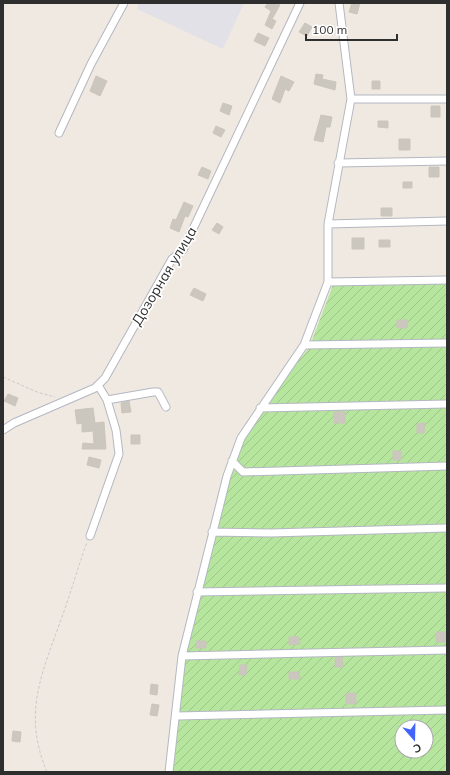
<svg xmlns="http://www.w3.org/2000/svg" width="450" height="775" font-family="Mulish,sans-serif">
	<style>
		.industrial { fill: #e3e1e8 }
		.garden { fill: url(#garden-furrows); fill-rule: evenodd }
		.building { fill: #cbc7bf; stroke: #cbc5ba }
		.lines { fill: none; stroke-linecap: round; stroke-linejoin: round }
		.minor-casing { stroke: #b4b7c1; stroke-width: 9 }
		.path { stroke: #c9c9c9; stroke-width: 1; stroke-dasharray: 3 2; stroke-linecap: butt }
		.minor { stroke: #fff; stroke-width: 7 }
		.labels { text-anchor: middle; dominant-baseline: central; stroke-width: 3.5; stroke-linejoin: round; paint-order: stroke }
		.street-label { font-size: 14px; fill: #2e2e2e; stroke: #fff }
	</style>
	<defs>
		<pattern id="garden-furrows" width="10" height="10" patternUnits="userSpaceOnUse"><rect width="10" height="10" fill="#b6e59e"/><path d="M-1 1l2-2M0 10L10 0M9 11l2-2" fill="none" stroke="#9dc588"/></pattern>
	</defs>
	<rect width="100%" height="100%" fill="#efe9e1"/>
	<path class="industrial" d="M138,3H244L223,49L137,9Z"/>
	<path class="garden" d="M447,284V772H169L182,656L232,461L260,408L309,348L333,285ZM402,727H426V751H402Z"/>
	<path class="building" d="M268,3L280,5L272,19L276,21L272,29L265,25L271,11L265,7Z
		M352,3H360L357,14L349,12Z
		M305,23L312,27L307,36L299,32Z
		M258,33L269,38L265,46L254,41Z
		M316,74L323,75L322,79L336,82L335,90L314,84Z
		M96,76L107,81L100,96L90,91Z
		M281,76L294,82L289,91L285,89L280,103L272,99Z
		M372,81H380V89H372Z
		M223,103L232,106L229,115L220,111Z
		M431,106H440V117H431Z
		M321,115L332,117L330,127H326L323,142L314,140Z
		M378,121H388V128L378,127Z
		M216,126L225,130L221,137L213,133Z
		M399,139H410V150H399Z
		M202,167L211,171L208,179L198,175Z
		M429,167H439V177H429Z
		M403,182H412V188H403Z
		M184,202L193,206L188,217L185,216L179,232L170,228L173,219L176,220Z
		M381,208H392V216H381Z
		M217,223L223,227L219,234L212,230Z
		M352,238H364V249H352Z
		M379,240H390V247H379Z
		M194,288L206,294L203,301L190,295Z
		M397,320H408L407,328H397Z
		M8,394L18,398L15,406L4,401Z
		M129,401L131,412L122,413L121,403Z
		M93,408L95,423L104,422L106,449H82L83,443L94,444L93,431L82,432V423L77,424L75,410Z
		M334,412H345V423H334Z
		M425,423L424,433H417V424Z
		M131,435H140V444H131Z
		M393,451H401V460H393Z
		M89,457L101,460L99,468L87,465Z
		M436,632H446V642H436Z
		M289,637H299L300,644L289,645Z
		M196,641H206V648H196Z
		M342,657L343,667H335V658Z
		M240,665H247L246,675H239Z
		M289,672H299L300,679H289Z
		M151,684L158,685L157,695L150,694Z
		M346,693H356V704H346Z
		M152,704L159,705L157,716L150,715Z
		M13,731L21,732L20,742L12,741Z"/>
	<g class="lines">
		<defs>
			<path id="minor" d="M351,99H447
				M59,133L91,64L124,3
				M338,163L447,161
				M328,224L447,221
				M328,282L447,280
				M304,345L447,343
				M107,400L153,392H158L166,407
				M260,408L447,404
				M3,430L14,423L95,388L105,378L172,259L183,250L300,3
				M232,461L243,472L447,466
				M212,532L271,533L447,528
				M90,536L119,454L116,430L107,400L98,385
				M197,592L447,588
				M182,656L447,650
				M176,716L447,710
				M169,772L182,656L227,476L241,438L304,345L328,282V224L351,99L339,3"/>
		</defs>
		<use href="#minor" class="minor-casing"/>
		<path class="path" d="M3,377L37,392L55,397
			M47,772C22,713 42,673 62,617C71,592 78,567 87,542"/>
		<use href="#minor" class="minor"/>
	</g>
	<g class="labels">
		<g class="street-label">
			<text transform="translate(164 276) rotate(-59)">Дозорная улица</text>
		</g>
	</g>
	<rect width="450" height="775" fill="none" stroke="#2e2e2e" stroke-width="8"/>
	<g transform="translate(414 739) rotate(160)"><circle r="19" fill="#ffffff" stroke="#ababab"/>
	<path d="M0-3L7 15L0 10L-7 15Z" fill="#4264fb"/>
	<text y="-6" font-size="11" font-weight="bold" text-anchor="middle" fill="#2e2e2e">С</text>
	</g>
	<path d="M306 34v6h91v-6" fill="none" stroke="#2e2e2e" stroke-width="2"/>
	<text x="312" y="34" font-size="12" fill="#2e2e2e" stroke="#ffffff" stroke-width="3" paint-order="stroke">100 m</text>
</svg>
